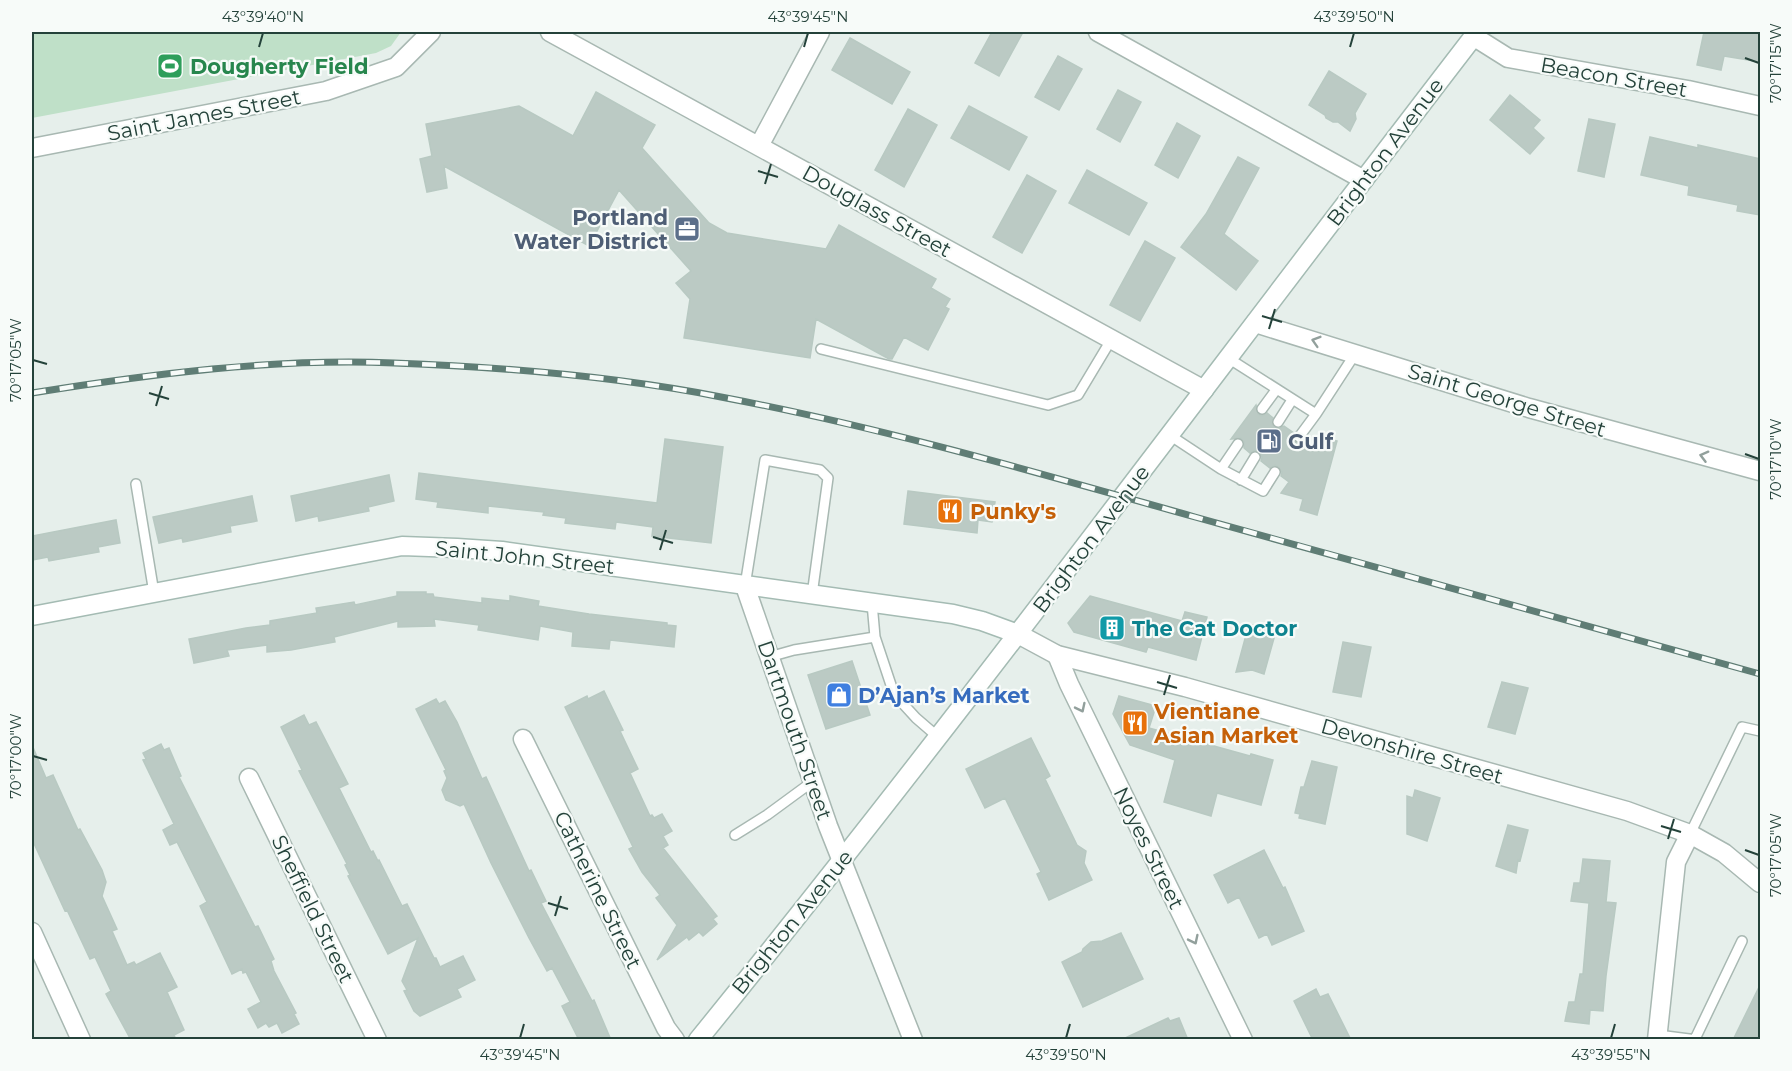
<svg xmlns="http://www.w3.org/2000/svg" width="1792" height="1071" font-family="Montserrat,sans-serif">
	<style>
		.green { fill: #bfe0c8 }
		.building { fill: #bbcac4; stroke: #b8c9c2; stroke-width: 1.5 }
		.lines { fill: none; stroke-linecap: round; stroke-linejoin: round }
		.service-casing { stroke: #a8b8b2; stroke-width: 12 }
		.minor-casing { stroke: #a8b8b2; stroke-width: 21 }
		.tertiary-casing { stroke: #a8b8b2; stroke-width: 21 }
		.secondary-casing { stroke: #a4bbb3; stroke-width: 21 }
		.service { stroke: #fff; stroke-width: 9 }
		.minor { stroke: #fff; stroke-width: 18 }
		.tertiary { stroke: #fff; stroke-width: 18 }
		.secondary { stroke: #fff; stroke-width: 18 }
		.rail-casing { stroke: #5f7d75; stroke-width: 7 }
		.rail { stroke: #f7fbf9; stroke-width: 4.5; stroke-dasharray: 14; stroke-linecap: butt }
		.oneway { stroke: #92a09c }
		.ticks { fill: none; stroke: #24423a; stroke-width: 2 }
		.labels { text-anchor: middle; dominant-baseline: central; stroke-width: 4.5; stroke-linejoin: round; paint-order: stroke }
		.leisure-label { font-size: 21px; font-weight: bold; fill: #27864d; stroke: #f7fbf9; text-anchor: start }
		.street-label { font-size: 21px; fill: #24423a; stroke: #f7fbf9 }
		.service-label { font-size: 21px; font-weight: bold; fill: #4e5e75; stroke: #f7fbf9; text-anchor: end }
		.food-label { font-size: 21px; font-weight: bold; fill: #c56008; stroke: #f7fbf9; text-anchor: start }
		.culture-label { font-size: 21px; font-weight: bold; fill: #0d838f; stroke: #f7fbf9; text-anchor: start }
		.shop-label { font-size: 21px; font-weight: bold; fill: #366cbe; stroke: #f7fbf9; text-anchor: start }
		.neatline { fill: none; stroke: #24423a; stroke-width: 2 }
		.ticks-label { font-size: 15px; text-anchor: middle; fill: #24423a }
	</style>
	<rect width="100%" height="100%" fill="#e6efeb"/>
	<path class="green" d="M32,32H401L391,46L376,53L32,118Z"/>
	<path class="building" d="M992,32H1023L999,76L975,63Z
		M1704,32H1761V62L1724,56L1721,70L1697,65Z
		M850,38L910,72L892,104L832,70Z
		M1058,56L1082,69L1059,110L1035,97Z
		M1329,71L1366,94L1355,113L1356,119L1350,131L1338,122H1333L1326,118L1325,115L1309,105Z
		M1118,90L1141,102L1120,142L1097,129Z
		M596,92L655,125L642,148L709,223L727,233L826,249L839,225L936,279L931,288L950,299L945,307L949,309L928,350L904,337L892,359H889L816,319L810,358L684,338L690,299L676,283L691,271L619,190L589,246L444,166L447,188L427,192L420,159L432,156L426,124L519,106L573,136Z
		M1510,95L1540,120L1533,128L1544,138L1530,154L1490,120Z
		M969,106L1027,137L1009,170L951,138Z
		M908,109L937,125L904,187L875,170Z
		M1589,119L1615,124L1604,177L1578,171Z
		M1177,123L1200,136L1178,178L1155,165Z
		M1650,137L1698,148V145L1761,159V215L1737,211L1738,205L1688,195L1689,186L1641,175Z
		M1238,157L1259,168L1224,234L1258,261L1236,290L1181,247L1206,214Z
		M1087,170L1147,203L1129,235L1069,203Z
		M1027,175L1056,191L1022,253L993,237Z
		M1145,241L1175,258L1140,321L1110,305Z
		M1256,405L1258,414L1262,416L1267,413L1273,418L1271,422L1274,427L1278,429L1284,426L1294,433L1293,439L1296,443H1301L1304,441L1314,449L1323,437L1337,441L1317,515L1300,510L1303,499L1281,493L1289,482L1281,476L1282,472L1279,467L1275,465L1270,468L1261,461L1262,457L1259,452L1255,450L1250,453L1244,448V442L1241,438L1231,439Z
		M665,439L723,447L711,543L652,536L653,527L616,522L615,529L565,523L566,518L543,515L544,512L488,506V513L437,507L438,502L416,499L419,473L657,503Z
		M389,475L394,501L368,507L369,511L319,521L318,516L296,521L291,496Z
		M908,491L995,502L992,522L978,520L977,533L904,524Z
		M252,496L257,521L230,526L231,532L183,542L182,538L159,543L153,517Z
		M116,520L120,543L98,547L99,552L49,561L48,557L32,560V536Z
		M397,592H426V594H433L434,597L482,603V598L510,601V596L539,601L538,606L589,614L667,623V625L676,626L674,647L610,640L609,649L572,646L573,632L540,626L538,640L478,630L479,625L434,619L435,626L398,627V621L334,637L335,642L291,650L267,652V645L227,650L229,656L194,663L189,639L246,628L270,625V621L317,613L316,608L354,602L355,605L397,596Z
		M1090,596L1182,621L1185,612L1207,617L1196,660L1148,647L1146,652L1074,632L1068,623Z
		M1249,624L1276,631L1264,674L1252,670L1236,672Z
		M1343,642L1371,647L1361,697L1333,692Z
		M852,661L870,715L826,729L808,675Z
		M1502,682L1528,688L1515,734L1488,727Z
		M604,691L623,730L620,731L638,769L630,773L650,816L652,815L654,818L662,814L672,831L663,836L668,845L663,848L717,916L713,919L717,924L703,936L699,932L689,940L687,937L657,960L677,925L656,898L660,895L642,872L629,849L633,847L565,707L587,696L588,699Z
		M1119,696L1156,706L1149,728L1250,756L1251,754L1273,760L1261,805L1217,793L1211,816L1164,802L1175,760L1130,745L1113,714Z
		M436,699L439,704L445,701L457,722L482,779L486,777L529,871L531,870L546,901L541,903L592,1001L594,1000L611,1040H579L562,1006L570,1002L552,968L547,971L529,938L491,863L464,804L460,806L446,800L442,790L447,778L444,771L446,770L416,709Z
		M304,715L309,725L316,722L348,784L339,788L371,852L373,851L378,861L379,860L402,906L407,904L434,958H436L440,967L463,956L475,980L457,989L461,997L420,1016L414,1011L404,991L407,990L402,981L418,938L388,954L348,876L350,875L345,865L347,864L299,771L302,770L281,727Z
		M1031,738L1050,776L1045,779L1077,845L1086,851L1084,863L1092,880L1049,900L1037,874L1041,872L1005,798L985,808L966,769Z
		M161,744L164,750L169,748L181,776L179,777L255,927L258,926L274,959L271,961L274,971L296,1013L294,1014L299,1024L282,1033L277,1023L269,1027L266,1023L258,1028L248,1009L261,1002L246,972L243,973L242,969L232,974L200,906L207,902L177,842L170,845L163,830L174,824L143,760L146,759L143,753Z
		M32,745L46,778L53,775L78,830L80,829L102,870L106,882L102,896L117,929L112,931L127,965L134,962L136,965L160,953L177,987L167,992L184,1030L174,1035L176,1040H131L106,994L111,991L95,957L90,959L67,910L65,911L32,839Z
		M1312,761L1337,767L1325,824L1299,818L1300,814L1295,813L1301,787H1304Z
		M1415,790L1440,798L1427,841L1407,834V796L1413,798Z
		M1508,825L1528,830L1520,861L1518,860L1516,873L1496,866Z
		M1264,850L1283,888L1285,887L1304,931L1272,945L1267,934L1259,938L1239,897L1228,903L1214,875Z
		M1583,859L1610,861L1606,902L1616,903L1606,976L1603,1011L1590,1010L1589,1024L1565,1021L1569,1002H1575L1580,974H1583L1589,903L1571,901L1574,883H1580Z
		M1121,933L1143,979L1083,1007L1062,962L1082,952L1083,949L1091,942L1102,941Z
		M1761,983V1040H1733Z
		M1316,989L1320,997L1328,994L1351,1040H1313L1294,1001Z
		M1168,1018L1170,1021L1179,1018L1188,1040H1121Z"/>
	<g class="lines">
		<defs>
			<path id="service" d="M821,349L1048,405L1078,395L1111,340
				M1228,358L1316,414L1355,354
				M1262,409L1276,390
				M1278,422L1292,400
				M1171,436L1221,469L1263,491L1275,472
				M1299,437L1316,414
				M1221,469L1238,444
				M1241,480L1255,457
				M136,484L154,593
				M745,586L765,460L820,470L828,478L812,595
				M872,603L875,637L894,694L916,718L938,737
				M769,657L794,650L875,637
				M1690,834L1742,727L1760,731
				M735,835L767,815L812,782
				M1658,1035L1697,1040
				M1695,1039L1742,941"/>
			<path id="minor" d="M550,32L1204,390
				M1098,32L1364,180
				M1473,36L1508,58L1688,90L1760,106
				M759,146L820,32
				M32,148L326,91L396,67L431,32
				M1255,323L1529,408L1760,471
				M745,586L828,826L913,1040
				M1057,655L1069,684L1243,1040
				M523,739L666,1028L675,1040
				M249,778L377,1040
				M32,932L81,1040
				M1657,1040L1676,862L1690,834"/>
			<path id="tertiary" d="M1018,634L1057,655L1185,687L1627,811L1690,834L1724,853L1760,883"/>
			<path id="secondary" d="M32,616L402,546L457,548L502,551L953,614L982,621L1018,634
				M698,1040C966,710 1218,368 1477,32"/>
		</defs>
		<use href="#service" class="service-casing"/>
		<use href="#minor" class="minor-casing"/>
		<use href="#tertiary" class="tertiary-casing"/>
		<use href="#secondary" class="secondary-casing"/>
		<use href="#service" class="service"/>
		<use href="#minor" class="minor"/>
		<use href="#tertiary" class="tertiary"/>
		<use href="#secondary" class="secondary"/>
		<defs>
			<path id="rail" d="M32,393C151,374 273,358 394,363C503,367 614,376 721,397C881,427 1038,473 1195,517C1384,569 1572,622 1760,674"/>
		</defs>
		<use href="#rail" class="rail-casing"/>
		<use href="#rail" class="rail"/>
	</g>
	<defs><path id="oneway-chevron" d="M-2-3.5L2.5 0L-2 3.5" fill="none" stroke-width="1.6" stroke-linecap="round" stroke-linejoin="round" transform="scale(1.5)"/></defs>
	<g class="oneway">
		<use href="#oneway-chevron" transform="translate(1316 341) rotate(-163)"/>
		<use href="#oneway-chevron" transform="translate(1704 456) rotate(-165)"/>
		<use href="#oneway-chevron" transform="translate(1081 708) rotate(64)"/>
		<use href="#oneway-chevron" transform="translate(1194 940) rotate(64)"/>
	</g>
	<path class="ticks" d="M259,47L263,33M804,47L808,33M1350,47L1354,33M1745,58L1759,63M758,171L778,177M765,184L771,164M1262,316L1282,322M1269,329L1275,309M33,360L47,364M149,393L169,399M156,406L162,386M1745,454L1759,459M653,537L673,543M660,550L666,530M1157,682L1177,688M1164,695L1170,675M33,756L47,760M1661,826L1681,832M1668,839L1674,819M1745,850L1759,855M548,903L568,909M555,916L561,896M520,1038L524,1024M1066,1038L1070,1024M1611,1038L1615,1024"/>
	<defs>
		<symbol id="stadium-square" viewBox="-11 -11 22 22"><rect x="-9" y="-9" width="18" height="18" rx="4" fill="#2e9e5b" stroke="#f7fbf9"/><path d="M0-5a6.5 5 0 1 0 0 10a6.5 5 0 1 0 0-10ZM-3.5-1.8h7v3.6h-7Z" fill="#fff"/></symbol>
		<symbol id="office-square" viewBox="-11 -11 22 22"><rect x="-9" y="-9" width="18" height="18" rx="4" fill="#5c6f8a" stroke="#f7fbf9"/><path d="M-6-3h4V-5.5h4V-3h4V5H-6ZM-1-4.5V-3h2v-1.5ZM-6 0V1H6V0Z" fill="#fff"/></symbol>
		<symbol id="fuel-square" viewBox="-11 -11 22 22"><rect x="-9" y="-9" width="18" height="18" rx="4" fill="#5c6f8a" stroke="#f7fbf9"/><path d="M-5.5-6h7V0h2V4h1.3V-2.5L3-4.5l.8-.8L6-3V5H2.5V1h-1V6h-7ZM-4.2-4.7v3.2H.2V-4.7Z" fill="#fff"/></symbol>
		<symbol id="restaurant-square" viewBox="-11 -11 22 22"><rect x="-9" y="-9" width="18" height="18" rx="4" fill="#e8710a" stroke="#f7fbf9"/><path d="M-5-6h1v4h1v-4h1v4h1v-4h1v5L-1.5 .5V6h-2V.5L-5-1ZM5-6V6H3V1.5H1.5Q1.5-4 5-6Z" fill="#fff"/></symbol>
		<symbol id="building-square" viewBox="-11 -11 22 22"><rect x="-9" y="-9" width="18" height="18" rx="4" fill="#0f9aa8" stroke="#f7fbf9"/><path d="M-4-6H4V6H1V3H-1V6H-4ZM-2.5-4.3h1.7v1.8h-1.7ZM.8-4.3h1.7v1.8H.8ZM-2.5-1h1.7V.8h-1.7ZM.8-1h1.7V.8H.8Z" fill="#fff"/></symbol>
		<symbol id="shop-square" viewBox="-11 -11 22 22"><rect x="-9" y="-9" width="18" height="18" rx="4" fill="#3f7fe0" stroke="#f7fbf9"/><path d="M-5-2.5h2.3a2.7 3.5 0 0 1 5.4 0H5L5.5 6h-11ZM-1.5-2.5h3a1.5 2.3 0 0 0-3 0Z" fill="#fff"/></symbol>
	</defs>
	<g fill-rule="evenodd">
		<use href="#stadium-square" x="155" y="51" width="30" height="30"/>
		<use href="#office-square" x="672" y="214" width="30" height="30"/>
		<use href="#fuel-square" x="1254" y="426" width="30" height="30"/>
		<use href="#restaurant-square" x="935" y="496" width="30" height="30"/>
		<use href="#building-square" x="1097" y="613" width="30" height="30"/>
		<use href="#shop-square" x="824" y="680" width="30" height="30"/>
		<use href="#restaurant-square" x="1120" y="708" width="30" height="30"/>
	</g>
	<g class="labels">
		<g class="leisure-label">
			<text x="190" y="66">Dougherty Field</text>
		</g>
		<g class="street-label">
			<text transform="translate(1614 77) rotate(10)">Beacon Street</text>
			<text transform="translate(204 115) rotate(-11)">Saint James Street</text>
			<text transform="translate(1385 152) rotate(-53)">Brighton Avenue</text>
			<text transform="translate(877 211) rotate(29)">Douglass Street</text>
			<text transform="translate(1507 400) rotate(17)">Saint George Street</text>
			<text transform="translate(1091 539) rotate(-53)">Brighton Avenue</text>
			<text transform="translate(525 557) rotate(6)">Saint John Street</text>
			<text transform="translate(795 730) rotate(71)">Dartmouth Street</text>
			<text transform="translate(1412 751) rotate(16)">Devonshire Street</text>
			<text transform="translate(1149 848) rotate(64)">Noyes Street</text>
			<text transform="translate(598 890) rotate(64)">Catherine Street</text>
			<text transform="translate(313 909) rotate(64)">Sheffield Street</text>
			<text transform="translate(792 922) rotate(-51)">Brighton Avenue</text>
		</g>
		<g class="service-label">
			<text x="668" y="217">Portland<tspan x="668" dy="24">Water District</tspan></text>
			<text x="1288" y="441" text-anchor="start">Gulf</text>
		</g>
		<g class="food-label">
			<text x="970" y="511">Punky's</text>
			<text x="1154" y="711">Vientiane<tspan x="1154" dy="24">Asian Market</tspan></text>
		</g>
		<g class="culture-label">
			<text x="1132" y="628">The Cat Doctor</text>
		</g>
		<g class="shop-label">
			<text x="858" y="695">D’Ajan’s Market</text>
		</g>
	</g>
	<rect width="1792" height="1071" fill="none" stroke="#f7fbf9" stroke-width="66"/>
	<rect x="33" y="33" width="1726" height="1005" class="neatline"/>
	<g class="ticks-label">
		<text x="263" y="22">43°39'40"N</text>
		<text x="808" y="22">43°39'45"N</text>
		<text x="1354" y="22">43°39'50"N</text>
		<text transform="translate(1776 63) rotate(-90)" y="5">70°17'15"W</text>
		<text transform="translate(16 360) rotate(-90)" y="5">70°17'05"W</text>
		<text transform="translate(1776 459) rotate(-90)" y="5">70°17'10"W</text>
		<text transform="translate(16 756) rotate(-90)" y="5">70°17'00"W</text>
		<text transform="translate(1776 855) rotate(-90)" y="5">70°17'05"W</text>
		<text x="520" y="1060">43°39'45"N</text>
		<text x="1066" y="1060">43°39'50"N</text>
		<text x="1611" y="1060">43°39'55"N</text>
	</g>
</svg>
